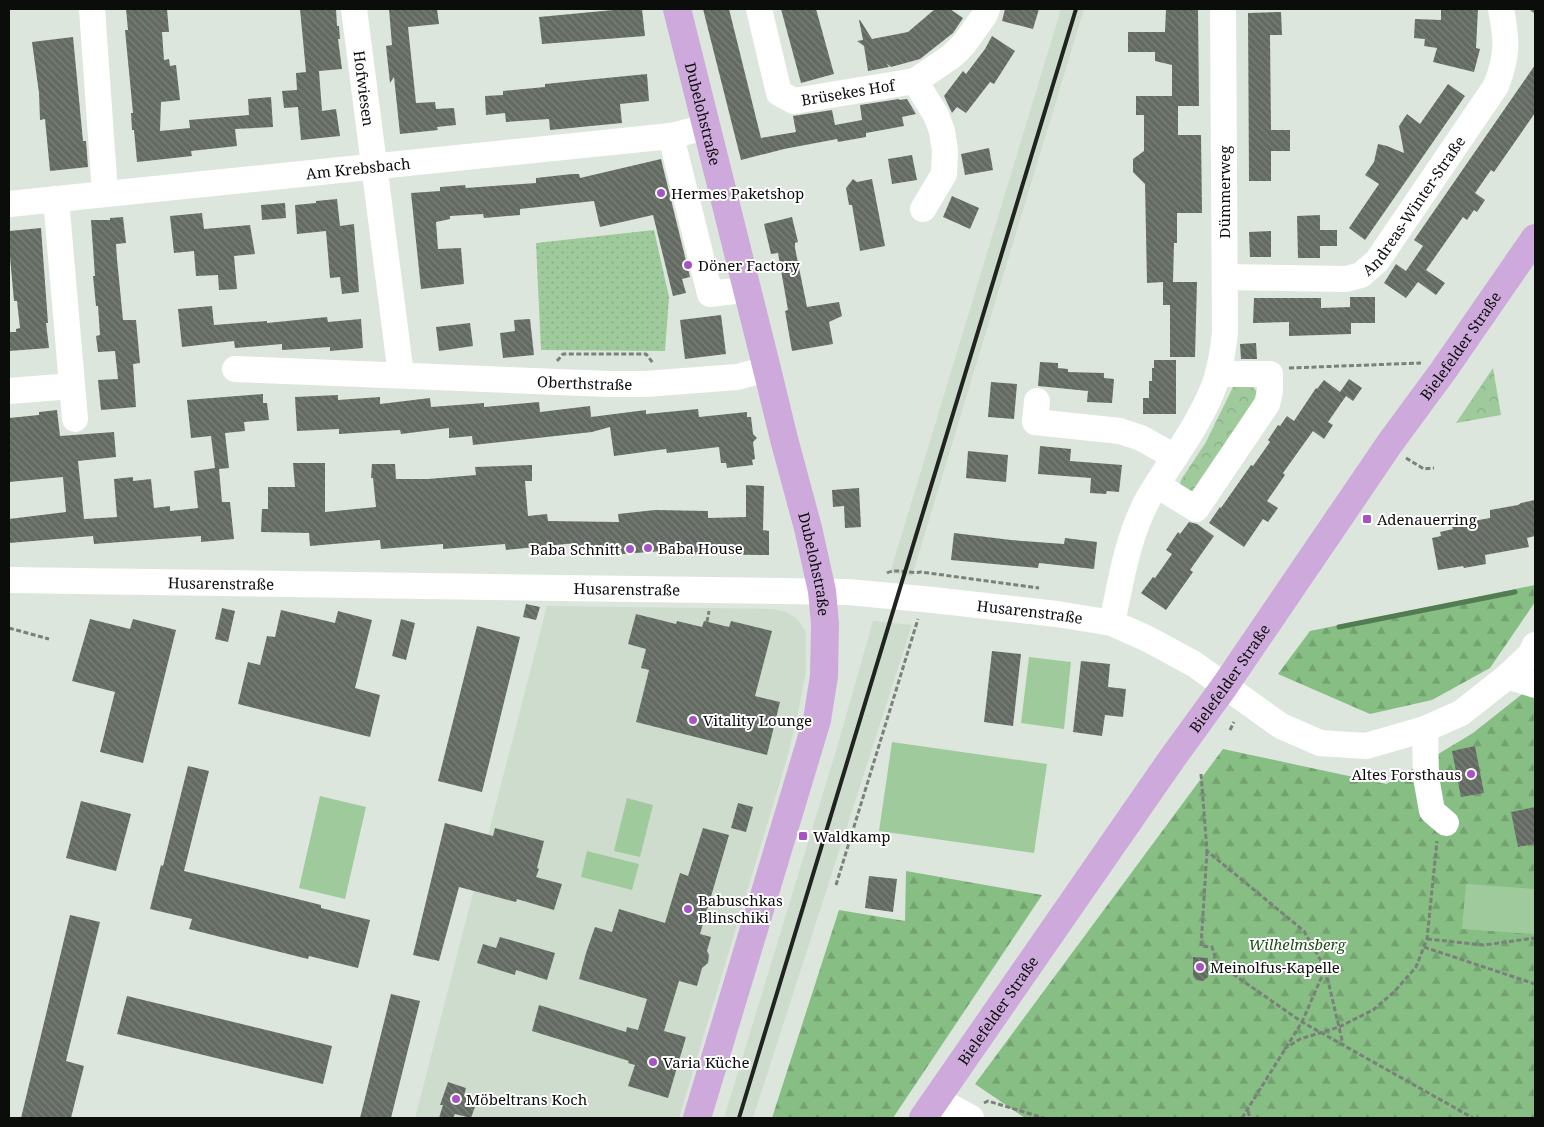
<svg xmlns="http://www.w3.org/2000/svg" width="1544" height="1127" font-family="'Noto Serif',serif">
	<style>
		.built { fill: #cedccd }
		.grass { fill: url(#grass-dots) }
		.forest { fill: url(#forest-firs) }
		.park { fill: url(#park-crowns) }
		.pitch { fill: #9fcb9c }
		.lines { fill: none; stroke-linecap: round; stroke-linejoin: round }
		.stream { stroke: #547c52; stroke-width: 5 }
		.building { fill: url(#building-back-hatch) }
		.path { stroke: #7a807a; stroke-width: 3; stroke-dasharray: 5 2.5; stroke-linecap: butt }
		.minor { stroke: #fff; stroke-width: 26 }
		.major { stroke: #cea9dc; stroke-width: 28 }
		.rail { stroke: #202320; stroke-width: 4 }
		.poi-dot { fill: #a654c4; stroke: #fff; stroke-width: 2 }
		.labels { text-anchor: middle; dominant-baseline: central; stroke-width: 4; stroke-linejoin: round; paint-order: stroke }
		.street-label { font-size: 15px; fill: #0b0d0b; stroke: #fff }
		.poi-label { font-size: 15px; fill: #0b0d0b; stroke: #fff; text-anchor: start }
		.park-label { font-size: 15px; font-style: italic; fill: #174f16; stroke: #fff }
	</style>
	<defs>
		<pattern id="grass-dots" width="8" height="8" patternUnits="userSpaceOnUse" patternTransform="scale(1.25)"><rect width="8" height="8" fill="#9fcb9c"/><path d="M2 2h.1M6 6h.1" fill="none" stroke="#88ad85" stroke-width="1.8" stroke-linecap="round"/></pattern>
		<pattern id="forest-firs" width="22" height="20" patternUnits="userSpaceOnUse" patternTransform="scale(1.25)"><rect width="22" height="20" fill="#87be83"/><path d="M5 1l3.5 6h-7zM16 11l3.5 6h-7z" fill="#73a270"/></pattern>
		<pattern id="park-crowns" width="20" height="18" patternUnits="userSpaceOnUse" patternTransform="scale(1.25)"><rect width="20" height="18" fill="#9fcb9c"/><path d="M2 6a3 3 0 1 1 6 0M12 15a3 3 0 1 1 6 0" fill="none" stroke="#88ad85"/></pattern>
		<pattern id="building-back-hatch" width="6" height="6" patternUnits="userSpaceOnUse" patternTransform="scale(1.25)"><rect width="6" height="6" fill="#636a62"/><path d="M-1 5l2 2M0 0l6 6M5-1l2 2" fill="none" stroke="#7c817b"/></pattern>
	</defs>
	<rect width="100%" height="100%" fill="#dde6dd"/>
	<path class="built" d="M1061,9H1084L912,576L890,573Z
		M547,606L774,609L786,612L796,618L806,632V671L798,713L788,755L679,1118H415Z
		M873,621L912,625L753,1118H724L838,744Z"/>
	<path class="grass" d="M654,230L669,297L665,351L541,350L536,243Z"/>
	<path class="forest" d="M1535,585V602L1490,668L1432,700L1370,714L1278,674L1310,631Z
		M1535,680V1118H1025L975,1084L1223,749L1386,784L1435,756L1473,733L1531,687Z
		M906,871L1042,895L893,1118H772L839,910L905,921Z"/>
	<path class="park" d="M1493,368L1501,415L1456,423Z
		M1237,384C1247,384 1253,384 1258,394L1191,496L1180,484L1181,480L1206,442L1233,387Z"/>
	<path class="pitch" d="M1029,657L1071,662L1064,729L1021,723Z
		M892,742L1047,764L1034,853L879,831Z
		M320,796L366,807L345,899L299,888Z
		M627,798L653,805L640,857L614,851Z
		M587,851L639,864L632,890L581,877Z
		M1466,884L1535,889V934L1462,929Z"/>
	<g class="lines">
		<path class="stream" d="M1339,627L1515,592"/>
	</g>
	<path class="building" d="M126,9H167L169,32H162L164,60L169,59L170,66L176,65L180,100L161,102L160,131L190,128L189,120L249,115L248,99L271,97L273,127L235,129L237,146L191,151L192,156L137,162L134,130H132L131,113H133L125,30H128Z
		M300,9H336L337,26H339L340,39H338L342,69L319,71L322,111L336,109L340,136L301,140L298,107L284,108L282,91L297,90L296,73L306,72Z
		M389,9H437L439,24L408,27L416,103L435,102L436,109L454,108L456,125L437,127L438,130L400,134L394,77L390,83L386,46L392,45Z
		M624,9H642L645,36L542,44L539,17Z
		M703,9H729L761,138L796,132L793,116L832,110L835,125L862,120L860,105L899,99V100L907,99L916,114L902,117L904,126L866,133V137L838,142L837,139L784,149L741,160Z
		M781,9H816L834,74L801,83Z
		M935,9H950L963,18L953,33L920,59L891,67L886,63L889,67L868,71L864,46L857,41L863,40L859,20H860L872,39L908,32Z
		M1005,9H1039L1033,29L1002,21Z
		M1166,9H1198L1199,106H1178V135H1201L1202,213H1177V243H1174L1173,282H1197L1195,357H1170V305H1163V282L1147,283L1145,184L1133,172V159L1144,151V115H1136V96H1172V65L1155,61V52H1128V32H1165Z
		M1441,9H1478L1476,48L1480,49L1474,72L1433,62L1437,48L1424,46L1425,39L1414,38L1415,19L1441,20Z
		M1281,12L1282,35H1270L1271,130H1290V151H1271V181H1249L1248,13Z
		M992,36L1015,51L994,84L990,82L966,113L957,107L952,113L944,96L963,71L966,74L985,49Z
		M73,37L83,141H86L88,167L50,171L45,119L40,120L39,93L32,42Z
		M1535,65V113L1494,172L1491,170L1475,193L1485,200L1477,212L1474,210L1467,220L1463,217L1426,270L1445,283L1436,295L1418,282L1406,298L1384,283L1396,264L1406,271L1423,246L1414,240Z
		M647,74L649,101L620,104L622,123L550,130L549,119L506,122L505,113L486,115L485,96L503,95V91L545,87V84Z
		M1448,84L1465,96L1365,240L1349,228L1379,184L1365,175L1374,162L1378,144L1387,146L1404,153L1399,126L1407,114L1420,124Z
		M989,148L993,170L965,175L961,154Z
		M912,155L917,180L892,184L888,159Z
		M661,159L690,277L682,279L686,293L673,296L653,215L600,227L594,201L520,209V215L484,218L483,214L450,216V219L436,222L438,249L461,248L464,284L421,289L411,193L440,191V187L465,185L466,188L536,183V178L572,174H579L580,178Z
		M853,179L857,182L872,179L885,246L860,251L852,205H849L846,188Z
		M952,196L979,208L970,229L943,217Z
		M337,199L340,226L354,224L359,292L342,294L340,277L330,278L326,231L297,234L295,205L316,203V201Z
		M285,203L286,218L262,220L261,205Z
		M202,213L204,229L250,225L255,254L234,256L237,289L219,290L218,275L196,276L194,251L174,253L170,216Z
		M1320,215V230H1337V246H1320V258H1298L1297,216Z
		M123,217L126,243L116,244L117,259L123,320H136L140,363L133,364L136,407L101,410L98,380L118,379L115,351L98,352L96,336L100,335L98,306H96L93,276H95L91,220H110V218Z
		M792,217L798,242L795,243V248L807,307L839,302L842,316L829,322L833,344L792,351L785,311L788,310L778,253L771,254L764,224Z
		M41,228L48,323H46L49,348L9,351V332H16V329L20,328L17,301H14L10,257L9,258V231Z
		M1271,231V257H1250L1249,232Z
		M1350,297H1375V323H1351V334L1289,336V322L1253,323L1254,298H1321V308L1350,307Z
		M212,306L214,325L267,321V323L327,317L328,322L361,319L363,348L330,351V347L282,350V344L235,348L234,341L182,347L178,309Z
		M721,315L726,354L685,359L680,320Z
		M530,319L534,355L503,358L500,333L515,331L514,320Z
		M470,323L473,346L439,351L436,327Z
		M1256,343L1257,359H1241L1240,344Z
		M1154,360H1176V414H1143V398H1149V381H1152V368H1154Z
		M1040,362L1058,363V368L1068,369V372L1104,373V378L1114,379L1112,403L1087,402L1088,391L1038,386Z
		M1349,379L1362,388L1353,401L1346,396L1328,422L1333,425L1324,439L1313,431L1283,473L1285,475L1267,501L1278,508L1268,522L1263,519L1244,547L1209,523L1220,507L1221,508L1251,465L1253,466L1270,442L1268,440L1278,425L1280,426L1287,416L1294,421L1316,388L1317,389L1324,380L1340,392Z
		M991,382L1017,384L1014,419L988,417Z
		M263,394V403H267L269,420L244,422L245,431L225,433L229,468L219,469L222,502H230L234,539L201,542V536L94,544L93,536L9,543V519L66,512L63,477L9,482V418L39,415V412L57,410L60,436L114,432L116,457L78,461L84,519L117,517L114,479L133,477V481L151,479L154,508L170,506V511L198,508L194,471L215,468L211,436L191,438L187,400Z
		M338,395V400L380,397V404L430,398L431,407L484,403V407L539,402L540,412L590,406L591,417L646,410V414L698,409L699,417L747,412V417H751L753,434L757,438L753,442L755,459L752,460L753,465L727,468L726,463H721L719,447L667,453L666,449L614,456L610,427L592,432L473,445L472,436L449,438V428L401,434L400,430L339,434V429L297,431L295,397Z
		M1040,446L1071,449L1070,461L1122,465L1119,492L1107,491L1106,494L1090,493L1091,478L1038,474Z
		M968,451L1008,455L1006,482L966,478Z
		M293,463H325V512L376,507L373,478H371L372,464H395L396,479H428L476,475L475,467L532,465V481H525L528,516L547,514L548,521L619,522L618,514L655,510L708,511V518L746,517V485L764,486L763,530L769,531V555L676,554V550L622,554L621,550L576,549V543L506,550L505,544L443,549V544L381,549L380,540L310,546L309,533L261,532L262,509H268V487H295Z
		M859,488L861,527L845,528L844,506L833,507L832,490Z
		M1535,500V536L1527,538L1529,547L1485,555L1486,564L1464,568L1463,566L1438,570L1432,538L1441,536L1440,532L1453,529L1452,527L1462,525V523L1490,518V510L1518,505L1521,503Z
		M1189,522L1197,524L1214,536L1190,570L1193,572L1166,610L1141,593L1153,577L1155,578L1172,554L1166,550L1178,532L1180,534Z
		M954,533L1011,540L1064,544L1065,538L1097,542L1094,569L1039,563L1038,568L951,560Z
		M526,604L540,607L536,620L523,617Z
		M222,608L235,611L228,642L215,639Z
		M281,610L335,623L338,611L372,620L355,688L380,695L370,737L238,704L248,662L260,665L267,636L275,637Z
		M636,614L676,624L677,621L702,627L704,621L729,627L731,621L772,631L755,696L780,702L767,755L636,722L649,670L641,668L646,649L628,644Z
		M90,619L130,629L133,619L176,630L143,763L100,752L115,692L72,681Z
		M401,619L415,623L406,660L392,656Z
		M477,626L520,637L482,792L438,781Z
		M992,651L1021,654L1013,726L984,722Z
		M1081,661L1110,664L1108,687L1126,689L1123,717L1105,715L1102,736L1073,732Z
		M1475,746L1484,793L1461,797L1452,751Z
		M188,766L209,771L184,871L321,905V908L370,920L358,968L309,956L308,959L189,929L192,919L150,909L161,865L163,866Z
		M81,801L131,814L116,871L66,858Z
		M738,803L753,807L746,832L731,828Z
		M1535,807V844L1518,847L1511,812Z
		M445,823L493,836L495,828L544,841L537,868L539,869L536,877L562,884L554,910L517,899L516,902L459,887L439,961L413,955Z
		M703,828L729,835L700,934L711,937L707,951L709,955L708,963L702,968L697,986L679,981L664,1031L686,1037L668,1098L628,1086L635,1065L628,1063L629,1061L532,1031L539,1005L626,1032L627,1027L638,1030L647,999L579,979L586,953L595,927L612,932L619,909L665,923L680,873L688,876Z
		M869,876L897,879L893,912L865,908Z
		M70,915L100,922L66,1061L84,1066L71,1118H21Z
		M500,937L555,953L547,980L516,970L515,975L477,963L483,944L496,948Z
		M1193,957L1208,958V977L1203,981L1196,980L1193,976Z
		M391,994L420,1001L391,1118H360Z
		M127,996L332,1046L323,1084L117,1034Z
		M448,1082L466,1088L464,1096L477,1101L471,1118L455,1114L453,1118H439L443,1105H440Z"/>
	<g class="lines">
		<path class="path" d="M1531,9L1535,12
			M557,361L563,354H646L653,363
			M1289,368L1421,363
			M1406,458L1424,469L1434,468
			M887,573C896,568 911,574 921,572L1039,588
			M707,622L709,611
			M9,628L49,639
			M1230,730L1234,722
			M1201,774L1207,851L1304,931L1325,968L1343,1044
			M1207,851L1201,946L1212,947L1217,963L1302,1022L1473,1118
			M836,885L918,619
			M1427,939L1484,945L1535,938
			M1424,947L1535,984
			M1284,1049L1300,1039L1339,1027L1373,1010L1394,992L1416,967L1427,939L1437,841
			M984,1103L988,1101L1044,1118
			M1248,1111L1250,1118
			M1242,1118L1302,1022L1325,969"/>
		<g class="minor">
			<path d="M92,9L105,193"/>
			<path id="s1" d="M354,9L401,375"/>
			<path id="s2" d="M759,9L779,93L794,101L915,81L952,56L964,44L984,16L987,9"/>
			<path d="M915,81L936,115L942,131L945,151L944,174L923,209"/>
			<path d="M671,136L710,294L734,291L747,288"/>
			<path d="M56,199L75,419"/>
			<path id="s3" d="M9,204L671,136L706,127"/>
			<path id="s4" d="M1225,277L1346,279L1361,275L1377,261L1496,86C1508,55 1507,40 1501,9"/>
			<path id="s5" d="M235,369L609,384H645L737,377L767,369"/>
			<path d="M9,391L72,386"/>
			<path d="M1037,401L1035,422L1120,431L1141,438L1175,457"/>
			<path d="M1157,485L1196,509L1267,404L1270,391V374H1218"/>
			<path id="s6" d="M9,580L848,592L933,600L1057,614L1112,623L1148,639L1194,664L1281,726L1320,743L1366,746L1425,729L1461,713L1508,676L1530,655L1535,645"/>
			<path d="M1112,623C1121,581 1127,538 1148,499C1169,463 1196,430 1212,391C1220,373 1223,351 1225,332L1223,9"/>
			<path d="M1508,676L1535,685"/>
			<path d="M1425,729L1426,777L1432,811L1446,823"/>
			<path d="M936,1099L971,1118"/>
		</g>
		<g class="major">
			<path id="s7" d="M677,9L767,369L784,439L808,528L822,591L825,624L824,676L817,720L697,1118"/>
			<path id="s8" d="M923,1118L1171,760L1224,687L1390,443L1443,371L1535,238"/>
		</g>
		<path class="rail" d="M739,1118L1076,9"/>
	</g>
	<g class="poi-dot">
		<circle cx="661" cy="193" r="5"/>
		<circle cx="688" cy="265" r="5"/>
		<rect x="1362" y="514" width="10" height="10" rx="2.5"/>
		<circle cx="648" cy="548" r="5"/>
		<circle cx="630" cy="549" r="5"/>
		<circle cx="693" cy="720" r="5"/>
		<circle cx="1471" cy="774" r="5"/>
		<rect x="798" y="831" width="10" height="10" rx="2.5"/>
		<circle cx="688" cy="909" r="5"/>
		<circle cx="1200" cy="967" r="5"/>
		<circle cx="653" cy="1062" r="5"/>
		<circle cx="456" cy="1099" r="5"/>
	</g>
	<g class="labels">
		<g class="street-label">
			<text stroke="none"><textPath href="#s1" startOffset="80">Hofwiesen</textPath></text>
			<text stroke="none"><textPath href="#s2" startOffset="158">Brüsekes Hof</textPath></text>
			<text stroke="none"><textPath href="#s7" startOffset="108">Dubelohstraße</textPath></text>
			<text stroke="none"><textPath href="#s3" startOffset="351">Am Krebsbach</textPath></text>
			<text transform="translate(1224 192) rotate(-90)">Dümmerweg</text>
			<text stroke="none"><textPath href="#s4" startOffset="224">Andreas-Winter-Straße</textPath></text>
			<text stroke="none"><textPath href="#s8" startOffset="941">Bielefelder Straße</textPath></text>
			<text stroke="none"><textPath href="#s5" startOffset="350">Oberthstraße</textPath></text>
			<text stroke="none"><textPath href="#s7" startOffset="572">Dubelohstraße</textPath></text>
			<text stroke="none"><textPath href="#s6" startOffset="212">Husarenstraße</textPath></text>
			<text stroke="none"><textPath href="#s6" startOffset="618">Husarenstraße</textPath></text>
			<text stroke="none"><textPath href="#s6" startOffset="1022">Husarenstraße</textPath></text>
			<text stroke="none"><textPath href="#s8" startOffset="536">Bielefelder Straße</textPath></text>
			<text stroke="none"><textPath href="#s8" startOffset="131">Bielefelder Straße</textPath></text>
		</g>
		<g class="poi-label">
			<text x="671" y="193">Hermes Paketshop</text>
			<text x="698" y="265">Döner Factory</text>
			<text x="1377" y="519">Adenauerring</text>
			<text x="658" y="548">Baba House</text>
			<text x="620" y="549" text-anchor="end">Baba Schnitt</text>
			<text x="703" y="720">Vitality Lounge</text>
			<text x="1461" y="774" text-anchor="end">Altes Forsthaus</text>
			<text x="813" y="836">Waldkamp</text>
			<text x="698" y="900">Babuschkas<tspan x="698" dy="17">Blinschiki</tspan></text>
			<text x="1210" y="967">Meinolfus-Kapelle</text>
			<text x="663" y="1062">Varia Küche</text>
			<text x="466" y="1099">Möbeltrans Koch</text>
		</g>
		<g class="park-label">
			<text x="1297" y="944">Wilhelmsberg</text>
		</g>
	</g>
	<rect width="1544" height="1127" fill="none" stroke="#0b0d0b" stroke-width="20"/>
</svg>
